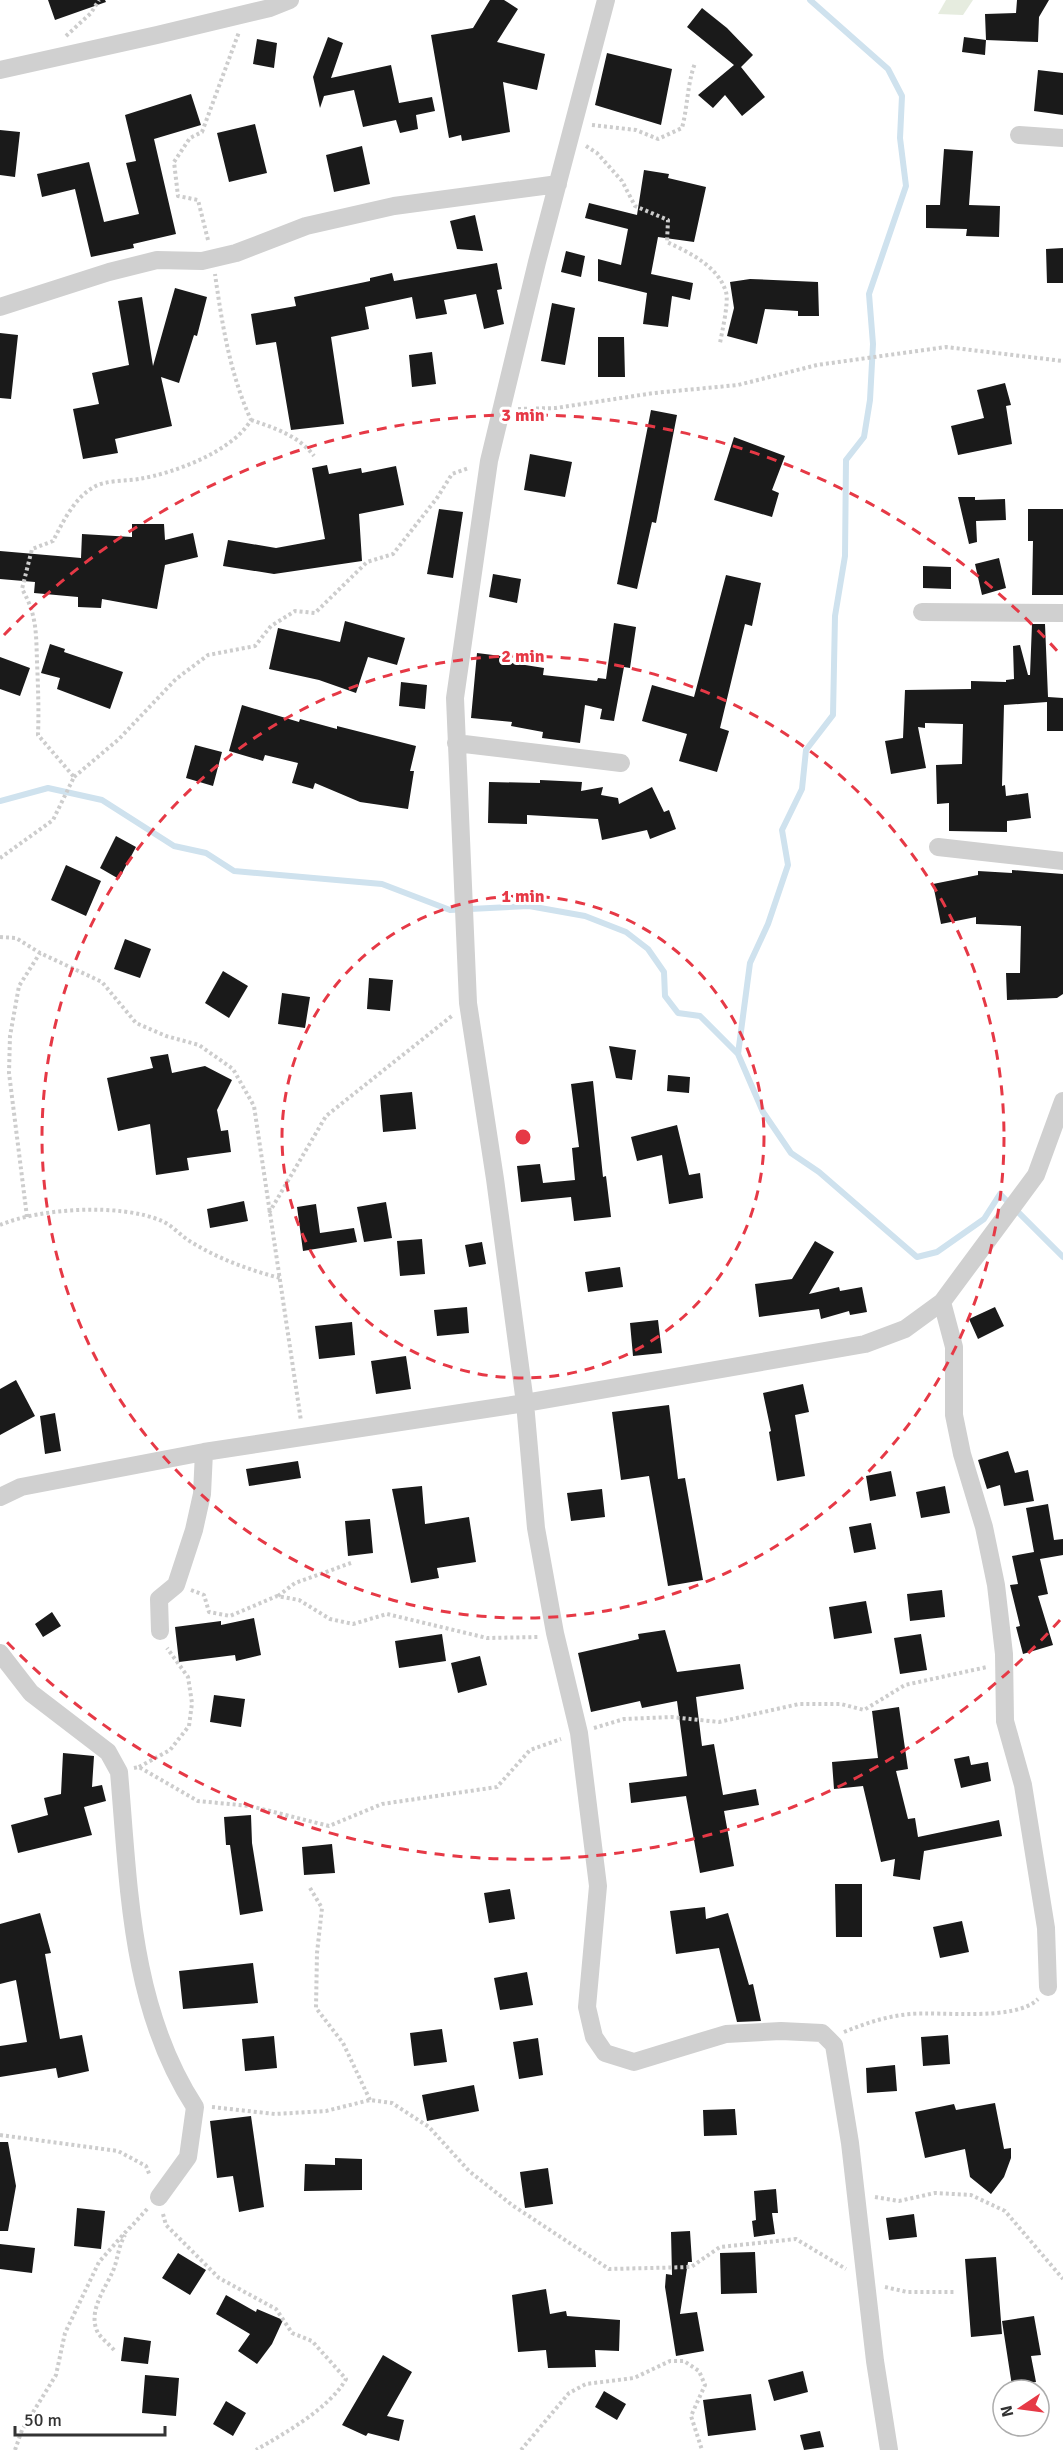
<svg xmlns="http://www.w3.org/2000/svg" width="1063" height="2450" font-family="Signika,sans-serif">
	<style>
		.green { fill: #e6ecdf }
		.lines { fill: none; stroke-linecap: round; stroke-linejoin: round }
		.stream { stroke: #cfe2ee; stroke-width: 6 }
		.building { fill: #1a1a1a }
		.path { stroke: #cdcdcd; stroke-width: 4; stroke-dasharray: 3 3; stroke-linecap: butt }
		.minor { stroke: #d0d0d0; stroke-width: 18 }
		.ring { fill: none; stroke: #e63946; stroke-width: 3; stroke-dasharray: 10 8 }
		.centre { fill: #e63946; stroke: #fff; stroke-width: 3 }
		.ring-label { font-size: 18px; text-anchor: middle; font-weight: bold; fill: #e63946; stroke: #fff; stroke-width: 6; stroke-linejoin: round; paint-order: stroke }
	</style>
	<rect width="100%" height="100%" fill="#fff"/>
	<path class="green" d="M946,0H973L963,15L938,14Z"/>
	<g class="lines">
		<path class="stream" d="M0,801L48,788L102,800L174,846L206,853L234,871L382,884L450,910L529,906L585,916L626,932L648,949L664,972L665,996L678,1013L700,1016L738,1054L763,1112L791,1153L819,1172L917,1257L937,1252L984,1219L1000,1194L1063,1257
			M738,1054L750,963L768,924L788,865L782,830L802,789L806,750L833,715L835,616L845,556L846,460L864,437L870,400L873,344L869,294L906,186L900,138L902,96L888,69L810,0"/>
	</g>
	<path class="building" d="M48,0H105L106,2L55,20Z
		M490,0H504L518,9L497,42L545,54L537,90L503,82L510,132L462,141L461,135L449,138L431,35L473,28Z
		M1017,0H1049L1039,17L1038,42L986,40L985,55L962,52L964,37L986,40L985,14L1016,13Z
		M702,8L727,28L753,55L741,67L765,97L742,116L725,95L713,108L698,95L734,65L687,27Z
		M328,37L343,43L331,78L391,65L399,103L432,97L435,111L416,115L418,129L400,133L396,120L363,127L354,90L324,96L320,108L313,77Z
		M257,39L277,43L274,68L253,64Z
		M607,53L672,69L661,125L595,105Z
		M1038,70L1063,73V115L1034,111Z
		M191,94L201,125L154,139L176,234L133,244L134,248L91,257L75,189L42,197L37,174L89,162L104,222L139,214L126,163L136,161L125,115Z
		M255,124L267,173L229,182L217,133Z
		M0,130L20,132L15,177L0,175Z
		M362,146L370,184L334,192L326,155Z
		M944,149L973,151L969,205L1000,206L999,237L966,236L967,229L926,228V205H940Z
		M644,170L669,174L668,178L706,187L694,242L658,237L651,274L693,283L690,300L672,296L668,327L643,324L647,293L598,281V259L621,265L628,229L585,218L589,203L637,215Z
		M475,215L483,251L457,249L450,221Z
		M1063,248V283H1047L1046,249Z
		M566,251L585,256L581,277L561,272Z
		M497,263L502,289L497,290L504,324L484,329L476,294L444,300L447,314L416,319L412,297L365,307L369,329L331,337L344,424L291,430L276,342L256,345L251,314L296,306L294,297L370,281V278L392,273L394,281Z
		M750,279L818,282L819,316H798V311L765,309L757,344L727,336L734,308L730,282Z
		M175,288L207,297L197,336L194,335L179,383L161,377L172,426L115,439L118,453L83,459L73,409L99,404L92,373L129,365L118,301L142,297L153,366Z
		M552,303L575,308L565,365L541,361Z
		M0,333L18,335L11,399L0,398Z
		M598,337H624L625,377H598Z
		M432,352L436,384L412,387L409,355Z
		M1005,383L1011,405L1006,406L1012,444L958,455L951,426L984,418L977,390Z
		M651,410L677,415L656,523L652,522L637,589L617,584Z
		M734,437L785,456L772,490L779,493L772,517L714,500Z
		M530,454L572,462L565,497L524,490Z
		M327,465L329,474L361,468L362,473L396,466L404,505L359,514L362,561L274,574L223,566L228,540L276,548L325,539L312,468Z
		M958,497H975V500L1005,499L1006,520L976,521L977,542L969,544Z
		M439,509L463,512L453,578L427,574Z
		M1028,509H1063V595H1032L1033,541H1028Z
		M132,524H164L165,540L193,533L198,557L165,565L157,609L102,599L101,608L78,607V597L34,593L35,582L0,579V551L81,558L82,534L132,537Z
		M999,558L1006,588L982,595L975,564Z
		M923,566L951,567V589L923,588Z
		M493,574L521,579L517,603L489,597Z
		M726,575L761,583L752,626L745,624L720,728L729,731L717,772L679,761L687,734L642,721L652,685L694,697Z
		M345,621L405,638L397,665L368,657L356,693L319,680L269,669L278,628L340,642Z
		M614,623L636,627L630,668L624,667L614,721L600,719L602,709L585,705L580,743L542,738L543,732L511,726L512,722L471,718L477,653L501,656V661L544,668L543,675L597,681L598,678L606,679Z
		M1032,624H1045L1048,697L1063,698V731H1047V702L1004,705L1002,786L1005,785L1006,796L1028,793L1031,818L1007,821V832L949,831V803L937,804L936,765L962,764L963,724L925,723V728L918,727L926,768L891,774L885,741L903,738L905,690L971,689V681L1006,682V680L1014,679L1013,646L1020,645L1028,675H1030Z
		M50,644L65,649L64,652L123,672L110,709L57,689L60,678L41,673Z
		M0,657L30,668L20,696L0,689Z
		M401,682L427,685L425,709L399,706Z
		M242,705L299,722L300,719L337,729V726L416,746L410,771H414L408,809L360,802L315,783L313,789L292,783L298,763L265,755L263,761L229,751Z
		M195,745L222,752L213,786L186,778Z
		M540,780L582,782L581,791L603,787L601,795L618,798L619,804L652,787L664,812L669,810L676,829L650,839L647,830L602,840L598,819L527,815V824L488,823L489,782L540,783Z
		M116,836L136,847L119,879L100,868Z
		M66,865L101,881L86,916L51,900Z
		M1012,870L1063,874V994L1057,998L1007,1000L1006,973H1020L1021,926L976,924V917L941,924L933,884L978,875V871L1012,873Z
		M125,939L151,949L140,978L114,969Z
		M223,971L248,986L229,1018L205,1003Z
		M369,978L393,980L390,1011L367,1009Z
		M282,993L310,997L305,1028L278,1024Z
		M609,1046L636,1050L632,1080L616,1078Z
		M168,1054L172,1073L205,1066L232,1080L217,1110L221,1131L228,1130L231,1152L187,1158L189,1170L156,1175L150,1124L118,1131L107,1078L153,1068L150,1057Z
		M668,1075L690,1077L689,1093L667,1091Z
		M593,1081L603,1177L606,1176L611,1217L574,1221L571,1197L521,1202L517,1166L540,1164L543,1183L575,1180L572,1148L579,1147L571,1084Z
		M412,1092L416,1129L383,1132L380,1095Z
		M677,1125L689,1175L700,1173L703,1198L669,1204L662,1155L637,1161L631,1137Z
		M244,1201L248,1221L210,1228L207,1209Z
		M386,1202L392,1238L364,1242L357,1207Z
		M316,1204L320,1233L354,1228L357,1242L303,1251L297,1207Z
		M422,1239L425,1274L400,1276L397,1241Z
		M815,1241L834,1252L809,1294L839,1287L840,1291L862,1287L867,1312L850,1315L849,1311L821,1319L819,1309L759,1317L755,1284L792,1279Z
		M482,1242L486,1264L469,1267L465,1245Z
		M620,1267L623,1287L588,1292L585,1272Z
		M467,1307L469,1333L437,1336L434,1310Z
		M995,1307L1004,1326L978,1339L969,1319Z
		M658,1320L662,1353L633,1356L630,1323Z
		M352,1322L355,1355L319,1359L315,1326Z
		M406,1356L411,1389L376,1394L371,1361Z
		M16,1380L35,1416L0,1435V1389Z
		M803,1384L809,1412L795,1415L805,1476L777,1481L769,1432L771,1431L763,1393Z
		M669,1405L678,1479L685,1478L703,1580L668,1586L649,1476L621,1480L612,1412Z
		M55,1413L61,1451L45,1454L40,1416Z
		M1008,1451L1015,1473L1028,1470L1034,1501L1004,1506L1000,1485L987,1489L978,1460Z
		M298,1461L301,1478L249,1486L246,1469Z
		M891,1471L896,1496L870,1501L866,1476Z
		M422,1486L425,1524L469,1517L476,1562L437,1568L439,1578L411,1583L392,1489Z
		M945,1486L950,1513L921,1518L916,1492Z
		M602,1489L605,1517L571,1521L567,1493Z
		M1048,1504L1054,1540L1063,1539V1555L1040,1559L1048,1594L1038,1596L1053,1645L1023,1654L1016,1627L1020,1626L1010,1585L1018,1584L1012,1556L1034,1552L1026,1508Z
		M370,1519L373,1553L348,1556L345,1521Z
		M871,1523L876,1549L854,1553L849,1527Z
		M942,1590L945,1617L910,1621L907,1594Z
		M866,1601L872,1633L834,1639L829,1607Z
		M52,1612L61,1626L43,1637L35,1624Z
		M254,1618L261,1655L236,1661L235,1655L179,1662L175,1627L221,1621V1625Z
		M665,1630L677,1672L740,1664L744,1689L696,1697L702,1746L714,1744L723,1795L756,1789L759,1805L724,1811L734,1866L700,1873L686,1796L631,1803L629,1783L687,1776L677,1701L642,1708L640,1701L591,1712L578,1653L639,1639L638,1634Z
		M442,1634L446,1661L399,1668L395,1641Z
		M921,1634L927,1670L900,1674L894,1638Z
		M480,1656L487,1685L458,1693L451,1663Z
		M214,1695L245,1699L241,1727L210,1722Z
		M899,1707L908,1769L896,1771L908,1819L915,1818L918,1837L999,1820L1002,1836L924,1851L920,1880L893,1876L895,1859L881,1862L863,1786L834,1789L832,1762L878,1758L872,1711Z
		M63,1753L94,1756L92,1787L102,1785L106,1801L84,1807L92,1835L18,1853L11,1825L48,1815L44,1798L61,1794Z
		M969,1756L971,1765L988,1762L991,1781L961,1788L954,1759Z
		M251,1815L252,1843L263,1911L240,1915L230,1845H226L224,1817Z
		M332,1844L335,1873L304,1875L302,1847Z
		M835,1884H862V1937H836Z
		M510,1889L515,1919L489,1923L484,1893Z
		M705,1907L706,1919L728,1913L749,1985L753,1984L761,2021L737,2022L719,1948L676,1954L670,1911Z
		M40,1913L51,1953L45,1954L60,2039L82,2035L89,2071L58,2078L56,2068L0,2077V2046L27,2042L16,1980L0,1984V1924Z
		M962,1921L969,1952L940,1958L933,1927Z
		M253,1963L258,2003L183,2009L179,1971Z
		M527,1972L533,2005L500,2010L494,1978Z
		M442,2029L447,2062L414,2066L410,2033Z
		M948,2035L950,2064L923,2066L921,2037Z
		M274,2036L277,2068L245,2071L242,2039Z
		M538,2038L543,2075L519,2079L513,2042Z
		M895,2065L897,2091L867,2093L866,2068Z
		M474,2085L479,2111L427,2121L422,2095Z
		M995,2103L1004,2149L1011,2148V2158L1004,2177L991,2194L970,2177L965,2149L925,2158L915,2112L954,2104L956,2110Z
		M735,2109L737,2135L704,2136L703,2110Z
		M251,2116L264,2207L239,2212L233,2176L217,2178L210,2121Z
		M0,2142H8L16,2186L8,2231H0Z
		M335,2158L362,2159V2190L304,2191L305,2164L335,2165Z
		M548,2168L553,2204L525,2208L520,2172Z
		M776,2189L778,2213H772L775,2234L754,2237L752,2221L756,2220L754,2191Z
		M77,2208L105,2211L101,2249L74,2246Z
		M914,2214L917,2237L889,2240L886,2218Z
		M690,2231L692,2262H688L680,2314L697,2312L704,2351L676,2356L665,2287L666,2274L672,2275L671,2232Z
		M0,2244L35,2248L32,2273L0,2269Z
		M755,2252L757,2293L721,2294L720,2253Z
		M178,2253L206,2270L190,2295L162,2278Z
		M996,2257L1002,2334L971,2337L965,2259Z
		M546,2289L550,2314L566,2311L567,2316L620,2320L619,2351L595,2350L596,2367L548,2368L546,2350L518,2352L512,2295Z
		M226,2295L256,2312L257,2309L283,2320L272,2344L257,2364L238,2351L250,2334L216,2314Z
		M1034,2316L1041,2355L1031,2356L1036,2382L1012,2386L1002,2321Z
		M124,2337L151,2341L148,2364L121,2361Z
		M383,2355L412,2372L387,2416L404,2420L399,2441L368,2433L366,2436L342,2425Z
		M803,2371L808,2392L774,2401L768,2380Z
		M145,2375L179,2378L176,2416L142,2413Z
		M604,2391L626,2404L617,2420L595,2407Z
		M751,2394L756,2430L708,2436L703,2400Z
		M226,2401L246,2413L233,2436L213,2424Z
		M820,2431L824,2447L804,2450L800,2435Z"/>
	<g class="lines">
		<path class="path" d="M66,36L91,13L99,0
			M592,125L636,130L658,139L682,128C688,105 687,85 695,63
			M586,146L597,153L622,181L635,206L668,220L667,242C690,253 718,266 726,292C729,302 722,332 720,343
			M208,240L198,200L178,196L174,162L190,138L202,132L239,32
			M518,409L556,408L654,393L738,385L817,365L946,347L1063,361
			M251,420C274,428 298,435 314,456
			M74,777L119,739L176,679L208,655L255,646L271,626L295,611L315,613L367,562L393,554L437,498L452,474L469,468
			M0,858L53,820L74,777L38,735C39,710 38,686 37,661C36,633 37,615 22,589L32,549L53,541C63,522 74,498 94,487C105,480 127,481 139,479C174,473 232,452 251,420C230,374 222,324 215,274
			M0,937L16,938L40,953L102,982L136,1023L166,1036L199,1045L233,1069L254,1106L301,1421
			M269,1213L326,1116L453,1015
			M27,1217L9,1073L10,1036L19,986L40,953
			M0,1225C40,1208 121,1203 162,1221C173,1226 181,1236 191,1242C219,1259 249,1270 280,1278
			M191,1590L204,1595L209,1612L230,1616L277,1596L299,1600L330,1619L353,1624L387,1614L487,1638L539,1637
			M278,1596L295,1583L351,1563
			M594,1728L624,1719L671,1717L719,1722L799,1704H841L864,1710L905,1685L987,1667
			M139,1767L170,1750L189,1726L192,1703L188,1677L167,1648
			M134,1768L139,1767L198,1801L250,1806L329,1826L382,1804L497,1787L530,1750L561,1739
			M310,1888L322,1908L317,1953L316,2008L343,2043L370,2100
			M844,2032C866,2023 887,2016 911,2014C941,2011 1015,2022 1038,1999
			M212,2107L275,2114L326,2111L370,2100L392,2103L429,2127L469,2171L512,2205L609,2269L691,2267L720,2247L796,2239L846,2269
			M0,2135L118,2151L146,2166L150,2176
			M875,2197L899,2201L935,2193L971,2195L1005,2211L1063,2279
			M163,2214L166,2225L219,2278L276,2309L292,2333L312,2341L346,2379C330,2408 285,2433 256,2450
			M129,2229L148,2208
			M885,2287L907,2292H956
			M114,2350C110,2345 102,2339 98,2333C87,2312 105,2289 113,2271C118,2259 118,2247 125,2235
			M15,2450L22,2430L56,2375L65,2333L99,2262L130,2227
			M521,2450L569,2393L586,2384L634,2378L670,2361H684L699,2371L705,2385L691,2416L702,2450"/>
		<path class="minor" d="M606,0L537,262L489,461L455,698L468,1003L495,1179L525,1403L536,1528L555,1633L579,1733L598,1886L587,2007L594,2037L605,2053L634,2062L726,2034L781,2031L822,2033L834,2045L850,2143L875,2361L889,2450
			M0,70L157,35L270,8L290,0
			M1019,135L1063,138
			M0,307L109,272L157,260L202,261L236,253L306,226L394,206L558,184
			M922,612L1063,613
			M456,743L621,763
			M938,847L1063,861
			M942,1302L954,1347V1415L962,1454L984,1527L996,1585L1004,1654L1005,1721L1023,1785L1046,1928L1048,1987
			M0,1497L21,1487L204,1452L525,1403L865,1344L905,1329L942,1302L1036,1175L1063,1101
			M160,1631L159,1599L176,1585L194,1530L202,1494L204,1452
			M0,1653L31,1693L108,1752L119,1772C129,1887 130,2007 195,2107L188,2157L159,2197"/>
	</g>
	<g class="ring">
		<circle cx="523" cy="1137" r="241"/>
		<circle cx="523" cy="1137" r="481"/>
		<path d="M1060 1620A722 722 0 0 1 4 1639M4 635A722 722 0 0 1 1060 654"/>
	</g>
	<circle cx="523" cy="1137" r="9" class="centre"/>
	<g class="ring-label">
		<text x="523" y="421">3 min</text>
		<text x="523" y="662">2 min</text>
		<text x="523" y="902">1 min</text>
	</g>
	<g transform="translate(1021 2408) rotate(257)"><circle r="28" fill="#ffffff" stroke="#adadad" stroke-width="1.5"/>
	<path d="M0-4.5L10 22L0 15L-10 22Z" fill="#e63946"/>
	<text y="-9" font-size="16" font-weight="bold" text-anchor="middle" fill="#333333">N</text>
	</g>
	<path d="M15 2426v9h150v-9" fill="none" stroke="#333333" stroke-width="3"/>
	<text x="24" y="2426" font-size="18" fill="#333333" stroke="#ffffff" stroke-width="4.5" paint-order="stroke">50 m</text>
</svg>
